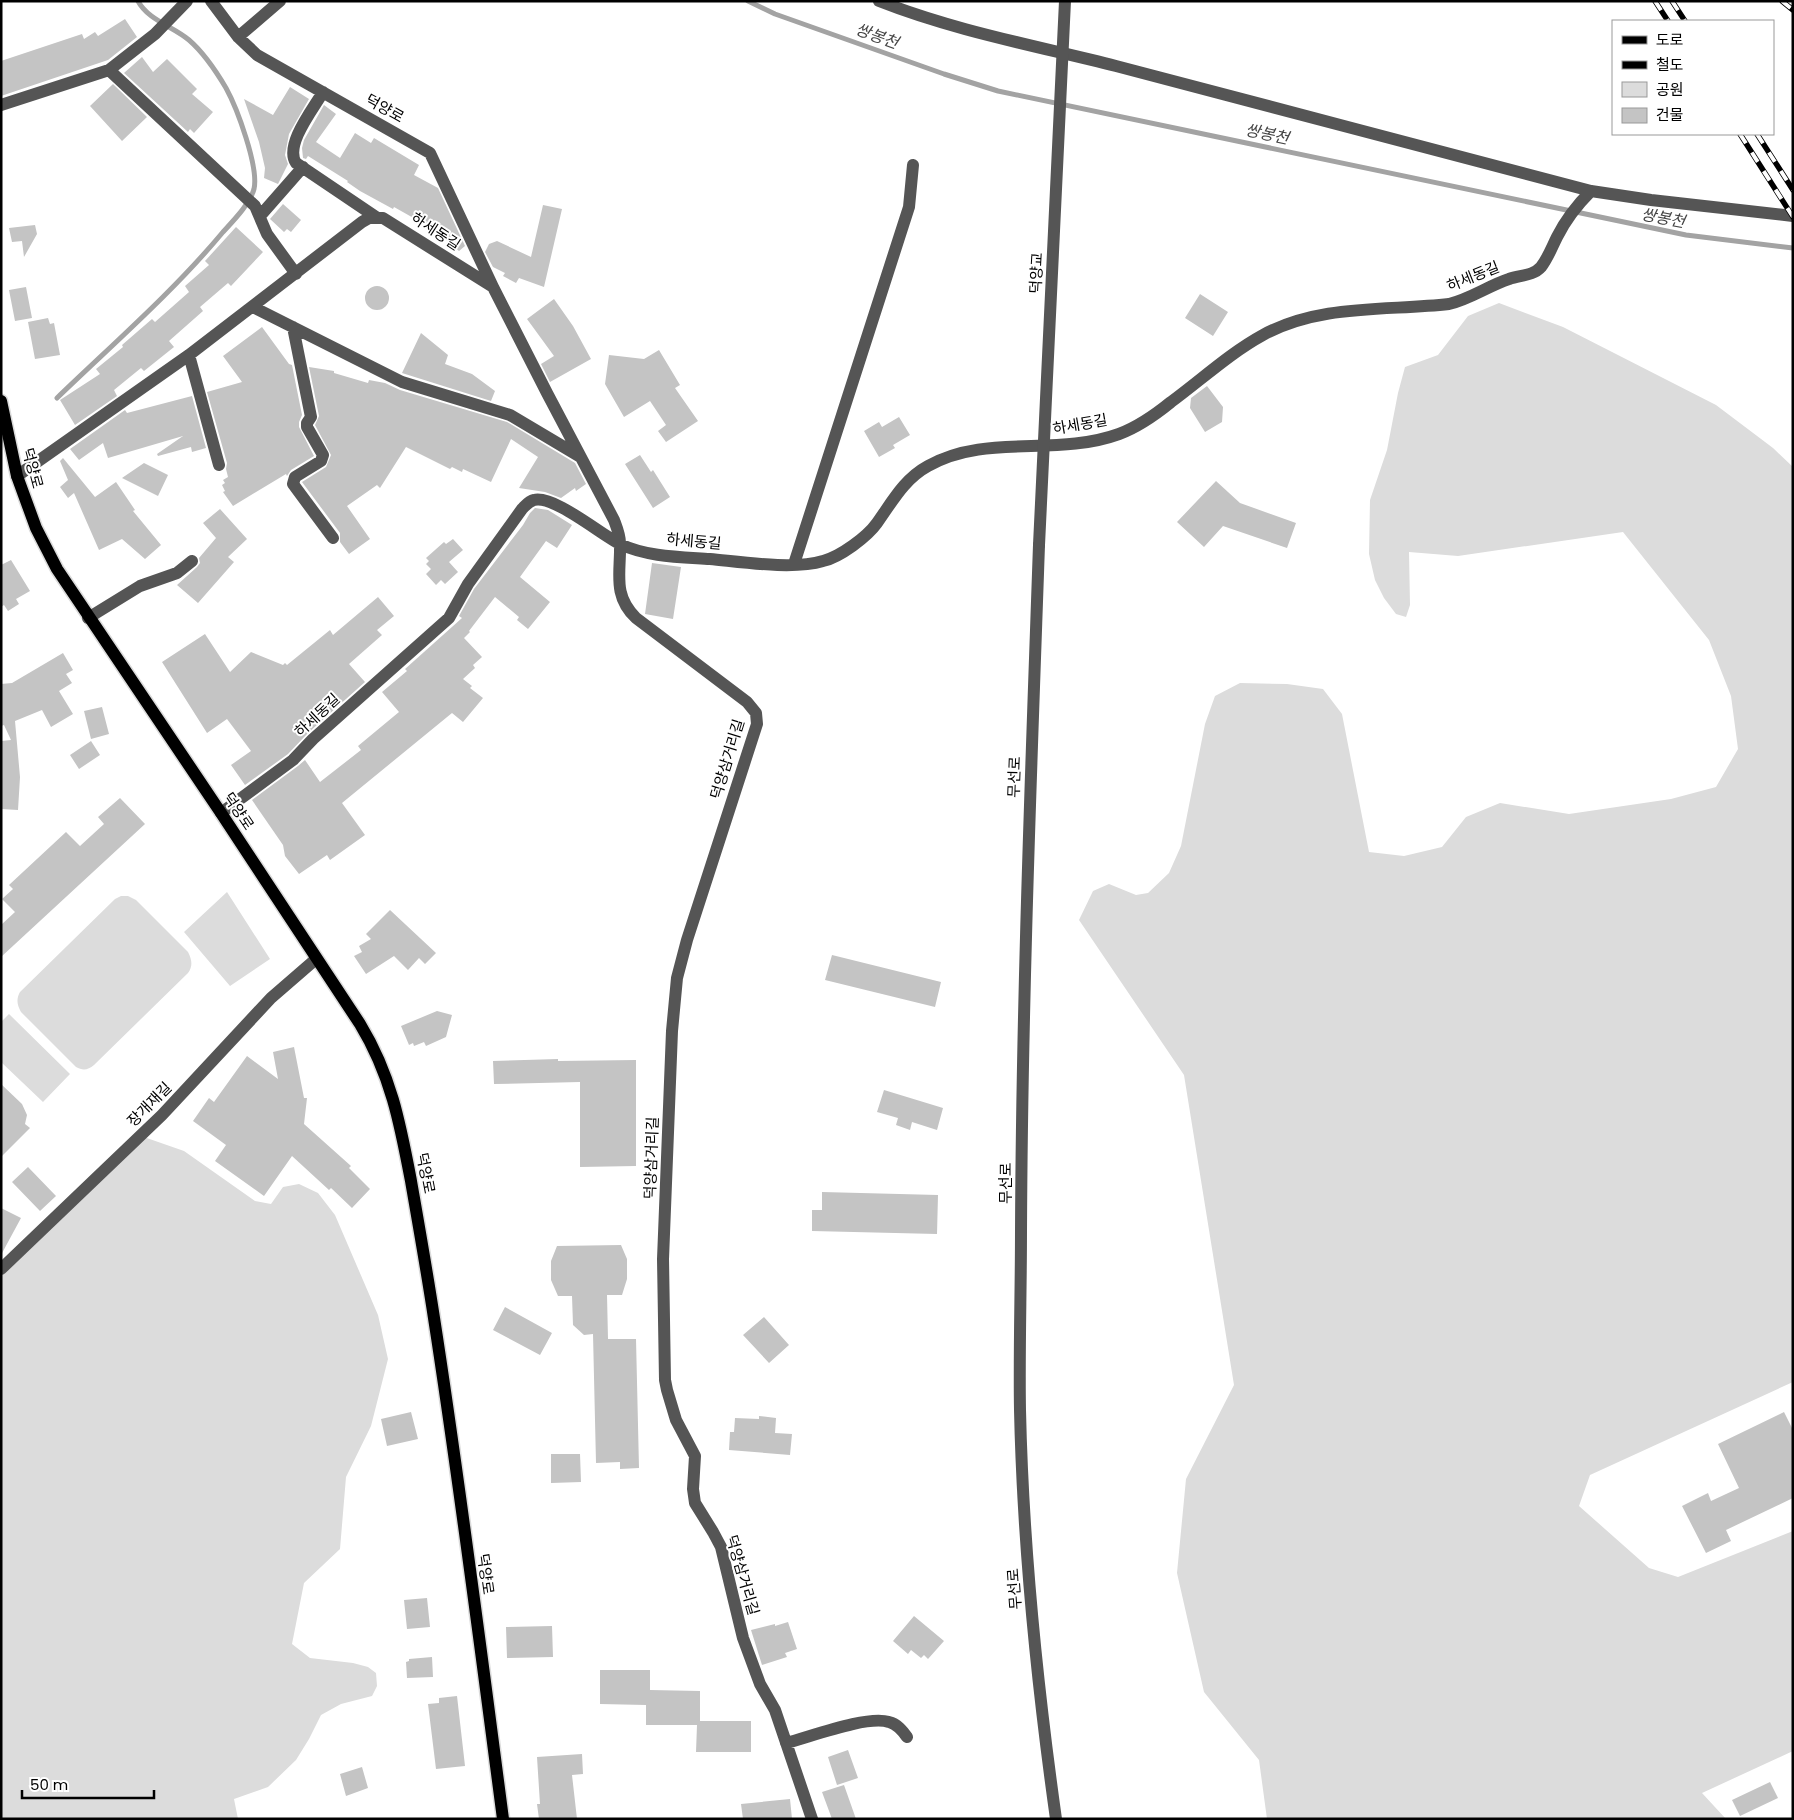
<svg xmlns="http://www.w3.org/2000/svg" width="1794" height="1820" font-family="Poppins,'Noto Sans KR',sans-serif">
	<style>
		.green { fill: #dcdcdc }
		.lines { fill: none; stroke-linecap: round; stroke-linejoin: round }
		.stream { stroke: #a3a3a3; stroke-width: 5 }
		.building { fill: #c4c4c4 }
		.major-casing { stroke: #dbdbdb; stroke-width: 15 }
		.minor { stroke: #555; stroke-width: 12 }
		.major { stroke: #000; stroke-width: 12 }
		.rail-casing { stroke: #000; stroke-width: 5.5 }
		.rail { stroke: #fff; stroke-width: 4; stroke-dasharray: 11; stroke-linecap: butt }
		.minor-bridge { stroke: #555; stroke-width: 12 }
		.labels { text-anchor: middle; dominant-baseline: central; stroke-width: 4; stroke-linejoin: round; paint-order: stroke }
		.street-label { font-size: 15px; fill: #000; stroke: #fff }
		.water-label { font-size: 16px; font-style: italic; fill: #444; stroke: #fff }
	</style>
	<rect width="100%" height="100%" fill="#fff"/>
	<path class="green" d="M1499,303L1563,327L1716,405L1773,448L1793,467V1382L1590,1475L1579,1506L1649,1568L1678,1577L1793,1531V1751L1702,1793L1726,1819H1267L1259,1760L1204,1692L1177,1573L1186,1479L1234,1385L1184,1075L1079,920L1093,891L1109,884L1136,895L1148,893L1169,873L1181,846L1205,724L1215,696L1240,683L1287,684L1323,689L1342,714L1369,852L1404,856L1442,847L1466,817L1500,803L1569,814L1671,799L1716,787L1738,749L1731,696L1709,640L1623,532L1458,556L1409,552L1410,605L1406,617L1396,614L1384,598L1375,580L1369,554L1370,500L1387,450L1398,393L1405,367L1438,355L1468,316Z
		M227,892L270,959L230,986L184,932Z
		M121,896H128L136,900L188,952C192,960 193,966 188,973L94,1065C88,1070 83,1071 76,1067L21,1012C17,1005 16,999 20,992L115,899Z
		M9,1014L70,1074L43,1102L1,1062V1022Z
		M141,1136L184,1151L255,1201L271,1204L283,1187L299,1184L318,1193L335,1215L378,1315L388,1359L371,1426L346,1477L340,1549L304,1583L292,1644L310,1658L353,1663L368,1667L376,1673L377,1686L372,1696L341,1704L321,1715L309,1739L296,1760L268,1787L234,1799L238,1819H1V1269Z"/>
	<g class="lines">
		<path class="stream" d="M748,1L775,14L944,74L998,91L1686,235L1793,248
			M57,398C113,344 173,292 223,232C233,221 250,204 254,189C259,167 237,108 226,88C216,71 204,53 189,40C174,27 148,20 138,1"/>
	</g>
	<path class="building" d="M125,19L137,37L108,60L1,96V61L82,34L84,39L95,32L98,36Z
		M142,57L153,72L167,59L197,89L192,94L213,112L194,133L190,129L188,132L124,73Z
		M113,84L147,117L122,141L90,106Z
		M290,87L309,99L289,134L285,155L288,164L278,184L264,178L265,168L259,142L244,99L273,115Z
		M324,105L336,114L316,142L340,158L355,133L371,143L374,138L419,165L414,175L438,188L465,246L459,251L433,229L394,207L393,209L360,191L347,182L348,181L308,156L306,159L303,158L302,148L304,140Z
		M283,204L301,220L291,232L287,229L284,232L270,219Z
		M543,205L562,209L544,287L519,278L516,283L503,276L505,273L493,267L485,252L489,244L497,241L531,257Z
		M35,225L37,234L24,257L22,241L12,242L9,228Z
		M236,227L263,252L231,286L228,283L200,307L203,311L169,341L174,347L144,371L141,368L114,390L117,396L75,425L60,400L100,374L96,369L123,347L122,345L152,319L155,322L189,292L185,286L209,265L205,261Z
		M365 298a12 12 0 1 1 24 0a12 12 0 1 1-24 0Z
		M26,287L32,318L15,321L9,290Z
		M1200,294L1228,312L1213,336L1185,318Z
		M554,299L573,326L591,359L550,382L541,364L554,356L527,319Z
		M48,318L50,324L54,323L60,355L35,359L28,322Z
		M262,327L289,364L292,365L302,415L299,422V427L314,456L291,470L287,476L286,474L233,506L223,492L225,491L222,485L225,483L223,480L228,477L226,469L227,463L207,392L242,382L223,356Z
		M421,333L448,355L445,364L472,374L495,391L491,401L402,373Z
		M659,350L680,385L675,388L698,421L666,442L658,431L666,425L650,401L624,417L605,384L609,355L644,359Z
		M309,367L334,371V373L368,383L369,380L385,383L400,390L507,422L575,463L586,484L576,491L575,488L561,498L545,492L519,488L538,457L511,439L491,482L463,469L462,472L452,467L450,469L406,447L380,488L377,485L347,506L370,539L349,554L340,542V533L302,482L326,467L331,455L315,425L319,416Z
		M1207,386L1223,407L1222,422L1205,432L1190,408L1191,398Z
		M192,396L206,448L192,452L191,447L158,456L157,454L183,436L108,458L103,443L79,460L70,449L125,410L127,413Z
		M899,417L910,435L893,445L895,448L879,457L864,431L879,422L882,427Z
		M640,455L651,472L653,470L670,497L653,508L625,464Z
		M63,458L95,497L116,482L135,510L133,511L161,545L145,559L122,539L99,550L74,493L68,498L60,487L68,480L60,461Z
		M144,463L168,475L158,496L122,478Z
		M1216,481L1240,503L1296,523L1287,548L1223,526L1204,547L1177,522Z
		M535,508L548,510L572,525L557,548L546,541L520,577L550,602L528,629L517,620L519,617L495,597L469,631L470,632L464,638L482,657L473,665L475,668L463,679L472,686L470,688L483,698L463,722L452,713L342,803L365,835L330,860L327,855L299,874L285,856L283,845L252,800L298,766L305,760L320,782L361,750L358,746L399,712L382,692L407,671L405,669L462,618L459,616L474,589L523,525L530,513Z
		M220,509L247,539L228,557L234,562L198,603L177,585L197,567L200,563L199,558L216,538L203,523Z
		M453,539L463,550L449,562L458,572L445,584L441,580L436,585L426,574L431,569L426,564L429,561L426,558L444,542L446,544Z
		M11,560L30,591L16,599L19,604L8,611L4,605L1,607V565Z
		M652,563L681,567L673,619L645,614Z
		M378,597L394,616L377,630L382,635L349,664L365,682L308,733L288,754L245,785L231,765L251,751L227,719L207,733L162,662L205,634L230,672L251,652L283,665L285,663L287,665L330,630L333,635Z
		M63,653L73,670L66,674L72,683L59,691L73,714L51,727L42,710L15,721L20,777L18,810L1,809V741L11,740L4,725L1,726V684L12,683Z
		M102,707L109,734L91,739L84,711Z
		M91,741L100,755L79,769L70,755Z
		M120,798L145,824L1,957V925L15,912L2,899L13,889L9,885L66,832L80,846L104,824L98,817Z
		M390,910L436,953L425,964L419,958L408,970L394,956L366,974L354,956L362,952L359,946L371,939L366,934Z
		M832,955L941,982L935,1007L825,980Z
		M437,1011L452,1015L446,1037L426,1046L424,1042L414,1046L413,1043L409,1045L401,1026Z
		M294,1047L304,1098H307L304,1124L351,1166L349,1168L370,1189L352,1208L331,1188L329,1190L292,1156L264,1196L215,1161L226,1145L193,1121L209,1098L214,1102L247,1056L278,1079L273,1052Z
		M558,1059V1061L636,1060V1166L580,1167V1082L494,1084L493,1061Z
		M1,1084L22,1104L27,1115L25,1124L30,1128L1,1157Z
		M884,1090L943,1108L937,1130L912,1122L910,1130L896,1125L898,1118L877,1112Z
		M28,1167L56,1196L40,1211L12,1182Z
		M822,1192L938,1195L937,1234L812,1231V1210H822Z
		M1,1208L21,1218L1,1255Z
		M621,1245L627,1259V1279L622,1295H607L608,1339H636L639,1468L620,1469V1462L596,1463L593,1334L584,1335L573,1325L572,1296H558L551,1280V1261L557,1246Z
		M505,1307L552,1333L540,1355L493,1330Z
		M764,1317L789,1345L769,1363L743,1335Z
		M411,1412L418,1439L387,1446L381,1419Z
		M1784,1412L1793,1430V1498L1726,1530L1731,1541L1706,1553L1682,1506L1708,1493L1711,1501L1739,1488L1718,1444Z
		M759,1416L776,1418L775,1433L792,1434L790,1455L729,1450L730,1432H734L735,1418L759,1419Z
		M551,1454H580L581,1482L551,1483Z
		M427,1598L430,1627L407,1629L404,1600Z
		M914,1616L944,1641L928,1659L924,1655L921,1658L911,1650L908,1654L893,1641Z
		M788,1622L797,1649L785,1653L787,1657L762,1665L751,1630L775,1624V1626Z
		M552,1626L553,1657L507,1658L506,1627Z
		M432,1657L433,1677L407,1678L406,1662L409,1661V1659Z
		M600,1670H650V1690L700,1691V1721H751V1752H696L697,1725H646V1705L600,1704Z
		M457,1696L465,1766L436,1769L428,1704L439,1703V1698Z
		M848,1750L858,1778L837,1785L828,1757Z
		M582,1754L583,1774L572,1775L577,1819H539L537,1804H540L537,1757Z
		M362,1767L368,1788L346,1796L340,1774Z
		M1770,1782L1778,1798L1740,1816L1732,1800Z
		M844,1785L856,1819H832L822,1792Z
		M790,1799L792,1819H743L741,1804Z"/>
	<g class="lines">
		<defs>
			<path id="major" d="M1,401L17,476L36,528L57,569L221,813L360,1024C391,1075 400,1123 411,1181C419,1227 427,1272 434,1318C460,1485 481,1652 503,1819"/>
		</defs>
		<use href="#major" class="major-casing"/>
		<path class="minor" d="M211,1L238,37L257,55L430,153L493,287
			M879,1C955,31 1037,46 1116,66C1274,108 1433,149 1591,191L1651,200L1793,216
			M238,37L280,1
			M109,70L255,206L267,234L296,274
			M323,92C314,108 284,145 296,163L376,217
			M1,105L109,70L155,34L187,1
			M260,216L303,167
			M253,307L402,382L510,415L579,456
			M293,327L311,417L307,423V427L323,455L321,461L295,477L293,484L333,538
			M189,355L219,465
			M17,476L189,355L362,222L369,218H383L493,287L547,393L614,520C617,528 620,535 620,543C621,572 612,595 636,618L747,702L756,713L757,724L687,940L677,978L672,1031L663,1259L665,1380L667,1390L676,1420L695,1456L693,1489L695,1503L713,1532L721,1547L743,1638L760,1684L775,1710L812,1819
			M1039,545C1031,774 1022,1002 1021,1231C1021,1291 1019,1351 1020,1410C1023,1547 1037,1684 1056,1819
			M794,564L909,207L913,165
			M88,618L140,586L177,573L192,561
			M221,813L293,760L313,739L449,618L468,584L522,509C526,505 529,501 534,500C554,495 600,534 620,544C647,557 681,557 710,559C742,562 793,570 823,561C840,557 867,537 877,523C892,502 904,479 928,466C986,433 1056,457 1119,434C1138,427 1155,415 1171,402C1201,380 1230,353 1263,335C1320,304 1386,311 1449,304C1470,299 1488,286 1509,279C1520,275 1533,276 1541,267C1548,258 1552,247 1557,237C1565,221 1579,203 1591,191
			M1,1269L162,1115L271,998L316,959
			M786,1743C810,1737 867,1715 889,1722C897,1724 902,1730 907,1737"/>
		<use href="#major" class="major"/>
		<defs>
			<path id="rail" d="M1655,1L1668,21
				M1672,1L1685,21
				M1782,1L1793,10
				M1740,134L1793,217
				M1757,134L1793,190"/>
		</defs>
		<use href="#rail" class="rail-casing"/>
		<use href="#rail" class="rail"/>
		<path class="minor-bridge" d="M1039,545L1065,1"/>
	</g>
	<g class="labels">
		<g class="street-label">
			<text transform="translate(385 108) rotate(29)">덕양로</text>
			<text transform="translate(436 231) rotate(33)">하세동길</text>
			<text transform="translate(1036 273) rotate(-87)">덕양교</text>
			<text transform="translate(1473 276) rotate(-22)">하세동길</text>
			<text transform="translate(1080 424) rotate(-10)">하세동길</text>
			<text transform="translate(33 468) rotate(75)">덕양로</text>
			<text transform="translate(694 541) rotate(5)">하세동길</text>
			<text transform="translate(317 715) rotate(-43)">하세동길</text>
			<text transform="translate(727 759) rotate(-73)">덕양삼거리길</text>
			<text transform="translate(1014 777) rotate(-88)">무선로</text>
			<text transform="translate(239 811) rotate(56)">덕양로</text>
			<text transform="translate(149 1104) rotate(-45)">장개재길</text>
			<text transform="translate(651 1158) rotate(-88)">덕양삼거리길</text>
			<text transform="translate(426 1173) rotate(79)">덕양로</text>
			<text transform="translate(1005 1183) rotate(-90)">무선로</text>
			<text transform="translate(486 1574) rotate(82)">덕양로</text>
			<text transform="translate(743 1575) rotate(74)">덕양삼거리길</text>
			<text transform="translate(1014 1589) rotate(-94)">무선로</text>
		</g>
		<g class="water-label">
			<text transform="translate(877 36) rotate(20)">쌍봉천</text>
			<text transform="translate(1267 134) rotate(12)">쌍봉천</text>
			<text transform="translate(1663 218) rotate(11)">쌍봉천</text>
		</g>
	</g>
	<rect width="1794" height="1820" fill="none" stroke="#000000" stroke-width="5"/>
	<rect x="1612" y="20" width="162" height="115" fill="#ffffff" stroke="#999999"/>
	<rect x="1622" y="36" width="25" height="8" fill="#000000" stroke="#999999"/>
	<text x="1656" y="45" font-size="15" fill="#000000">도로</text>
	<rect x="1622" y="61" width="25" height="8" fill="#000000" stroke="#999999"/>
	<text x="1656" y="70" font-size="15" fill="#000000">철도</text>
	<rect x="1622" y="82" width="25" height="15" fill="#dcdcdc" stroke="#999999"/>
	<text x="1656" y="95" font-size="15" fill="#000000">공원</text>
	<rect x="1622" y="108" width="25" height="15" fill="#c4c4c4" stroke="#999999"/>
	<text x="1656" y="120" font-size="15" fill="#000000">건물</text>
	<path d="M22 1790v8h132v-8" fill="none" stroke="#000000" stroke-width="2.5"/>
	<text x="30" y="1790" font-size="15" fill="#000000" stroke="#ffffff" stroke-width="4" paint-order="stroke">50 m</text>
</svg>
